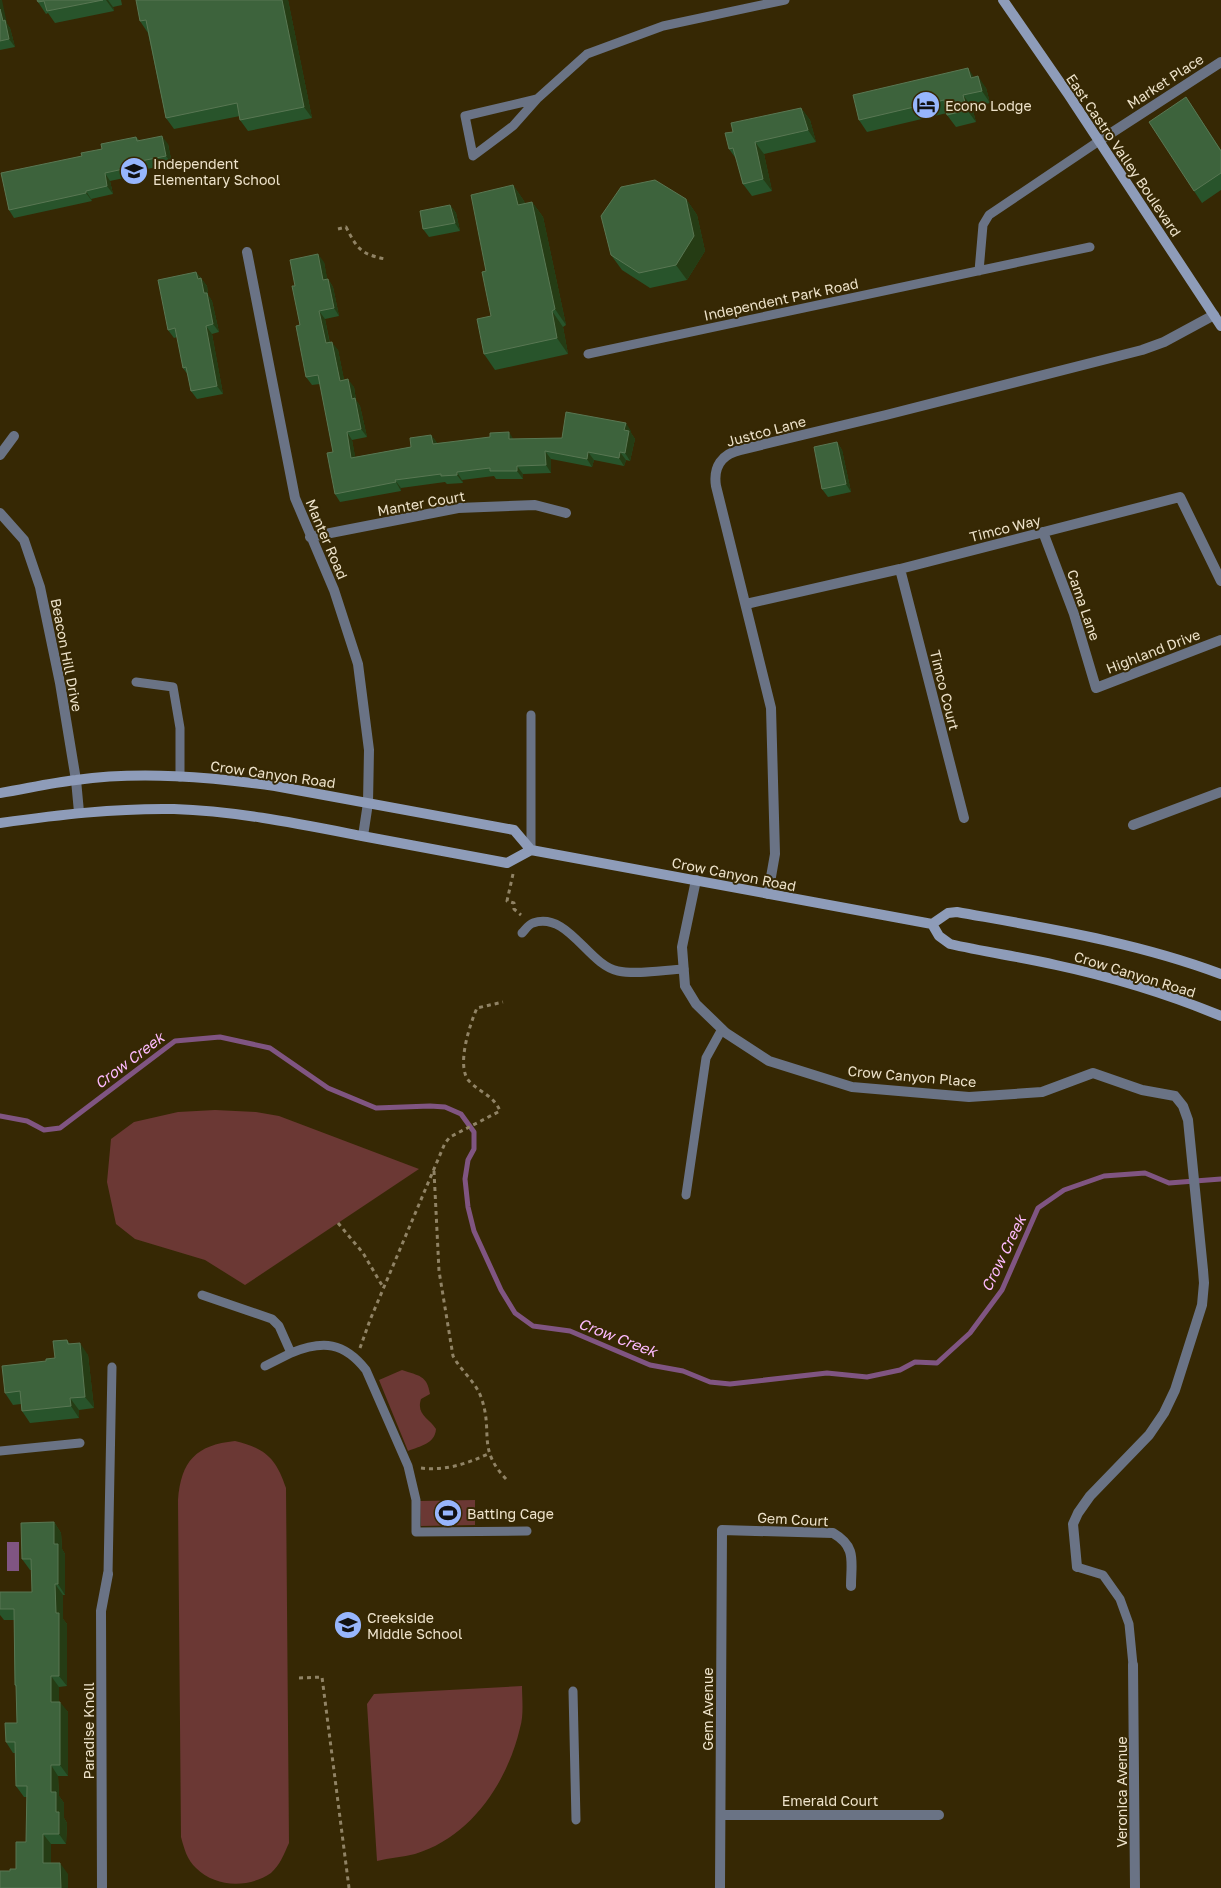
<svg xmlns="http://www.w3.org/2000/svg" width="1221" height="1888" font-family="'Golos Text',sans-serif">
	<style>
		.green { fill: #6b3834 }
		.water { fill: #805582 }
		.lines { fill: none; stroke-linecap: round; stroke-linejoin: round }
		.stream { stroke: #805582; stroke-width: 5 }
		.path { stroke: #908365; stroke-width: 3; stroke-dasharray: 4 4; stroke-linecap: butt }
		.service { stroke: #6a7385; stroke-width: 9 }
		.minor { stroke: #6a7385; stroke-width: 10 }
		.secondary { stroke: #8e9cb9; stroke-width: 10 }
		.wall { fill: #28542b }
		.shaded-wall { fill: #253c14 }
		.building { fill: #3d633c; stroke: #597753 }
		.labels { text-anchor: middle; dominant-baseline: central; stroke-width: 4; stroke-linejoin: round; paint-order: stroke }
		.street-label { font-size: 14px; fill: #eee3cb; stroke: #362804 }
		.poi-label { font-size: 14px; fill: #eee3cb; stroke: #362804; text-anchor: start }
		.water-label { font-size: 15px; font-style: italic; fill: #fdbafe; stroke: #362804 }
	</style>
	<rect width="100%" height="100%" fill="#362804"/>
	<path class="green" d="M215,1110L256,1112L279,1116L419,1169L245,1285L205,1260L135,1239L116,1224L107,1182L111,1139L134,1122L178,1112Z
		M402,1370C419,1376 427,1375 430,1394L421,1399C416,1415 429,1418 436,1429C435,1444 420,1446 408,1451L379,1380Z
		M235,1441C265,1448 276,1458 286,1488L289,1843C284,1854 280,1865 271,1873C249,1888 216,1888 196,1868C187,1860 184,1848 181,1837L178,1500C181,1461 196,1445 235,1441Z
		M475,1500V1525L421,1526L420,1501Z
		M522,1686C522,1699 524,1715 520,1728C507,1783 471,1837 415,1854C403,1857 389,1858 377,1861L367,1704L374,1694Z"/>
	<path class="water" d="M7,1542H19V1571H7Z"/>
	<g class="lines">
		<path class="stream" d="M0,1116L27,1121L44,1130L60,1128L175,1041L220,1037L270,1048L328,1088L376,1108L430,1106L445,1107L461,1114L474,1132V1149L468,1160L465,1179L468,1207L474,1231L501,1290L515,1313L533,1326L570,1331L650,1365L683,1371L710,1382L730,1384L827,1373L867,1377L900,1370L915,1362L937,1363L970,1333L1002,1290L1038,1208L1064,1190L1104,1176L1145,1173L1169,1183L1221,1179"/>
		<path class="path" d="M338,229L346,227C357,248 360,254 385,259
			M513,874L507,901L514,903V909L521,915
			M434,1171L439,1271L453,1356C461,1371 475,1381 481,1397C494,1433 476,1448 507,1480
			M338,1223L363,1253L383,1287
			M360,1348L370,1320L445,1143L450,1137L500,1111C494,1096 481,1093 470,1082C455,1068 470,1024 477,1008L503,1002
			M421,1468C445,1471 466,1464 488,1454
			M299,1678L322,1677L349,1888"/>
		<path class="service" d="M537,99L465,116L473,156L513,126L537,99L587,54L663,26L785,0
			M979,271L983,225L989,215L1099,141
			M588,354L1090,247
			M136,682L173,687L180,728V777
			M531,715V850
			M522,933C525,930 529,924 533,923C568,911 588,965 618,971C637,975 664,970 684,969
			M686,1195L706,1058L722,1029
			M202,1295L272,1319L279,1326L291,1353L265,1366
			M291,1353C323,1340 344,1342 366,1370L408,1466L416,1500V1532L527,1531
			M0,1451L80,1443
			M1077,1567L1103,1575L1120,1599L1129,1624L1133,1665
			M108,1574L112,1367
			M573,1691L576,1820"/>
		<path class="minor" d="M1099,141L1221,62
			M247,252L295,498L334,590L358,664L369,750L368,803L363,836
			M0,455L14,436
			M0,513L24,540L40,587L60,683L76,780L79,812
			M1043,532L1074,614L1096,688L1221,640
			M310,537L458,508L535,505L566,513
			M900,569L964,818
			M746,604L900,569L1180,497L1221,581
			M1133,825L1221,792
			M696,880L682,947L685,986L696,1004L726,1033L769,1061L852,1087L969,1097L1042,1092L1093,1073L1142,1090L1175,1096L1183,1106L1188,1120L1203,1270L1204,1283L1202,1305L1175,1390L1164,1413L1149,1435L1090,1496L1078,1513L1073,1524L1077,1567
			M768,894L775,854L771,708L716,486C713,467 722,454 740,450L886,415L1142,350L1164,342L1214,315
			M1133,1665L1135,1888
			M721,1815H939
			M102,1888L101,1611L108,1574
			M720,1888L722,1530L833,1533C857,1547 851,1561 851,1586"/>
		<path class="secondary" d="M1003,0L1068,94L1221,326
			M0,793C25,789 50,783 76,780C141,771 210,777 275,786L514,830L531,850
			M0,823C58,815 115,808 174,809C237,811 300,824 362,836C410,845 459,854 507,863L531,850L932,924L948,913L957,912C1046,928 1136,942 1221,974
			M932,924L939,936L950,944C985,952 1021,957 1056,965C1112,977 1168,994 1221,1016"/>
	</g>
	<path class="wall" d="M0,0L7,24L10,28L15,47L0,50Z
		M37,0H121L122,5L113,7L114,11L55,23L48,13L46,14L38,2Z
		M288,0L312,118L248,131L240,120V116L174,129L166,118L148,33L140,21Z
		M974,77L986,88L990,103L972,107L976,122L956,127L947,115V113L867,132L859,120Z
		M1186,97L1221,150V190L1202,203L1194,191Z
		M801,108L810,120L816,142L764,154L772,191L752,196L743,184L737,160L729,149L733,132Z
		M136,137L139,140L168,144L172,164L147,169V173L110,181L113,194L91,199L92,201L14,218L9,210L82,156Z
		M513,185L524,201L525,204L532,202L543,217L566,325L563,327L568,354L495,370L484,354L491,316L486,271Z
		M686,199L697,215L705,251L687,280L650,288L622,270L611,255Z
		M450,205L456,213L460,231L429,237L423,229Z
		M324,262L327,279H328L333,287L339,316L325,319L330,343L338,350L344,380L354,387L356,400L360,406L367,437L352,440L355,457L411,447L431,435L437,443L513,439L562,438L631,431V433L635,439L630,461L626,460L624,466L594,460L592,467L551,459V473L523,474V479H496L494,476L462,480L463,483L447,484L445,482L401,488V491L340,502L335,494L333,452L320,384L312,385L306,377L295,286Z
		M196,272L207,286L208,295L212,301L219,332L212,334L223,394L197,399L191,391L188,375L183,368L177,337L174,338L168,330Z
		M837,442L842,450L851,492L828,497L822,489Z
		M67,1340L70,1344L88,1355L94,1408L79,1410V1418L30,1423L22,1411L21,1404L13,1405L5,1393L46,1361L55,1358Z
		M54,1522L61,1533L62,1549L65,1554V1595H63V1619L67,1624V1686L59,1687V1702L68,1712V1776H58L59,1796L64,1803V1818L67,1823L66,1844H51V1863L68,1874L10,1871L16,1869L26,1842L27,1797H24L16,1786L15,1753H13L6,1742L17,1723L16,1687L15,1685L14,1620H4L0,1615V1592H32V1570H30L22,1559Z"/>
	<path class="shaded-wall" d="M0,0H2L7,24L10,28L15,47L9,39L3,21L0,9Z
		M106,0H108L113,7L114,11Z
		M282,0H288L312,118L304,107Z
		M968,68L976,80L971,78Z
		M978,76L986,88L990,103L982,91Z
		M963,95L972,107L976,122L967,110Z
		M801,108L810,120L816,142L808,130Z
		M162,136L168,144L172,164L166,156Z
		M755,142L764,154L772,191L763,179Z
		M141,161L147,169V173L142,165Z
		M105,173L110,181L113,194L107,186Z
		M513,185L524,201L529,221L518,205Z
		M86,191L91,199L92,201L86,193Z
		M686,199L697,215L705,251L687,280L676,265Z
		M532,202L543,217L566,325L555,309Z
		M450,205L456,213L460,231L455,223Z
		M318,254L324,262L329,288L323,280Z
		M196,272L207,286L208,295L212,301L219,332L213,324L204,293L198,279Z
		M328,279L333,287L339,316L334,308Z
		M319,311L325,319L331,351L326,343Z
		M552,311L563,327L568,354L557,338Z
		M206,326L212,334L223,394L217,386Z
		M332,342L338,350L346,389L340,381Z
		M348,379L354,387L356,400L360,406L367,437L361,429L352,399Z
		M626,423L631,431V433L635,439L630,461L625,453L624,430Z
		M347,432L352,440L357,466L351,458Z
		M509,432L514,440L509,439Z
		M431,435L437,443L433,444Z
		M837,442L842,450L851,492L846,484Z
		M545,451L551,459V473L546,465Z
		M588,452L594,460L592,467L587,459Z
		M620,452L626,460L624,466L619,458Z
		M517,466L523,474V479L517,471Z
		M457,472L462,480L463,483L457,475Z
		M395,480L401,488V491L396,482Z
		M80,1343L88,1355L94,1408L85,1397Z
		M70,1398L79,1410V1418L71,1406Z
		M54,1522L61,1533L62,1549L65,1554V1595L58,1584L54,1544Z
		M55,1584L63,1595V1619L67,1624V1686L59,1676L56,1613Z
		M51,1676L59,1687V1713L51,1702Z
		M60,1702L68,1712V1776L60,1765Z
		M51,1765L58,1776L59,1796L64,1803V1818L67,1823L66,1844L59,1834L51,1792Z
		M43,1834L51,1844V1874L43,1863Z
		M60,1863L68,1874V1888H61Z"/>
	<path class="building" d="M37,0H103L47,11L44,1L38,2Z
		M136,0H282L304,107L240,120L237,103L166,118L146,20L140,21Z
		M0,9L3,21L5,20L9,39L0,41Z
		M968,68L971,78L978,76L982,91L963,95L967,110L947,115L944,100L859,120L853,95Z
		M1186,97L1221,151V173L1194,191L1149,122Z
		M801,108L808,130L755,142L763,179L743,184L733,148L729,149L725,133L733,132L731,123Z
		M162,136L166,156L141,161L142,165L105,173L107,186L86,191V193L9,210L1,173L82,156L81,153L102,149L101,144L136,137L137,141Z
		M655,180L686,199L694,236L676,265L639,273L611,255L601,216L621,187Z
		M513,185L518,205L532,202L555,309L552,311L557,338L484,354L477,319L491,316L482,272L486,271L471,195Z
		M450,205L455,223L423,229L420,211Z
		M318,254L323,280L328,279L334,308L319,311L326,343L332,342L340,381L348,379L352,399L355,398L361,429L347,432L351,458L411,447L410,438L431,435L433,444L490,437V433L509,432V439L562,438L566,412L626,423L624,430L629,431L625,453L620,452L619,458L588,452L587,459L545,451L546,465L517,466V471H490V468L457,472V475L441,476V474L395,480L396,482L335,494L327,453L333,452L318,375L306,377L296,326L300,325L292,286H295L290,260Z
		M196,272L198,279L201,278L204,293H207L213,324L206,326L217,386L191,391L186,367L183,368L175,328L168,330L158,280Z
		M837,442L846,484L822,489L814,447Z
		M67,1340L68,1344L80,1343L85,1397L70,1398L71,1406L22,1411L20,1391L5,1393L2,1366L46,1361V1359L55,1358L53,1341Z
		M54,1522V1544H58V1584H55L56,1613H59V1676H51V1702H60V1765H51V1792H56V1812H59V1834H43V1863H60L61,1888H0V1871H10V1869H16V1842H26L27,1786H16L15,1742H6L5,1723H17L16,1685H15L14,1609H0V1592H32L31,1559H22L21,1523Z"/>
	<defs>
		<symbol id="hotel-disc" viewBox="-11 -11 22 22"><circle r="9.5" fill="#97b6fd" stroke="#362804"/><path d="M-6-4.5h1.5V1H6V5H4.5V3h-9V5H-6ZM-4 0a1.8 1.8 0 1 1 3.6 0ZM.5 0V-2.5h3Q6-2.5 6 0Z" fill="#111"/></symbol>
		<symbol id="school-disc" viewBox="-11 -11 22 22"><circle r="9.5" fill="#97b6fd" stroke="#362804"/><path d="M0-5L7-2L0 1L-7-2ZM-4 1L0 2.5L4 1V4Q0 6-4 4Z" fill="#111"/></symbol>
		<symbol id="stadium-disc" viewBox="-11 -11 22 22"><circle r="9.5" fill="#97b6fd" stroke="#362804"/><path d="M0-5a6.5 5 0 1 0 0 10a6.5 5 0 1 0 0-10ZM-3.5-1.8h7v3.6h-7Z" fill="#111"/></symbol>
	</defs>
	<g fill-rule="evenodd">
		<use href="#hotel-disc" x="910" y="89" width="32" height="32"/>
		<use href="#school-disc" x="118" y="155" width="32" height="32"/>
		<use href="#stadium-disc" x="432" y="1497" width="32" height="32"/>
		<use href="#school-disc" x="332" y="1609" width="32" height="32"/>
	</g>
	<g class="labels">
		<g class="street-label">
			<text transform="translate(1165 81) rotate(-33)">Market Place</text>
			<text transform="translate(1124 155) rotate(56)">East Castro Valley Boulevard</text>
			<text transform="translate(781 299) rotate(-12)">Independent Park Road</text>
			<text transform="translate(766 431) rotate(-15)">Justco Lane</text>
			<text transform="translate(421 503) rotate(-10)">Manter Court</text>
			<text transform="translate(1005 528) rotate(-14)">Timco Way</text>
			<text transform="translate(327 539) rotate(67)">Manter Road</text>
			<text transform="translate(1084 605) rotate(71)">Cama Lane</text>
			<text transform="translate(1153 651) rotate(-21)">Highland Drive</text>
			<text transform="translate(67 655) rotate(79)">Beacon Hill Drive</text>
			<text transform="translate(945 690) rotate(76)">Timco Court</text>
			<text transform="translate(273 774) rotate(8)">Crow Canyon Road</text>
			<text transform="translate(734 874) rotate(11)">Crow Canyon Road</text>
			<text transform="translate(1135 974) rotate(17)">Crow Canyon Road</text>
			<text transform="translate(912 1076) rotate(5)">Crow Canyon Place</text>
			<text transform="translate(793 1519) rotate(3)">Gem Court</text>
			<text transform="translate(707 1709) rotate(-90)">Gem Avenue</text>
			<text transform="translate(88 1731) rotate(-90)">Paradise Knoll</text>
			<text transform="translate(1121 1792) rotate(-90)">Veronica Avenue</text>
			<text x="830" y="1800">Emerald Court</text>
		</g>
		<g class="poi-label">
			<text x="945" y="105">Econo Lodge</text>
			<text x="153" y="163">Independent<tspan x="153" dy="16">Elementary School</tspan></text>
			<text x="467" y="1513">Batting Cage</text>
			<text x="367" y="1617">Creekside<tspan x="367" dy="16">Middle School</tspan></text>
		</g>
		<g class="water-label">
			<text transform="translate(129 1060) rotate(-37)">Crow Creek</text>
			<text transform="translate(1003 1253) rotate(-64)">Crow Creek</text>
			<text transform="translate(618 1337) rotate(21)">Crow Creek</text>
		</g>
	</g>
</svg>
